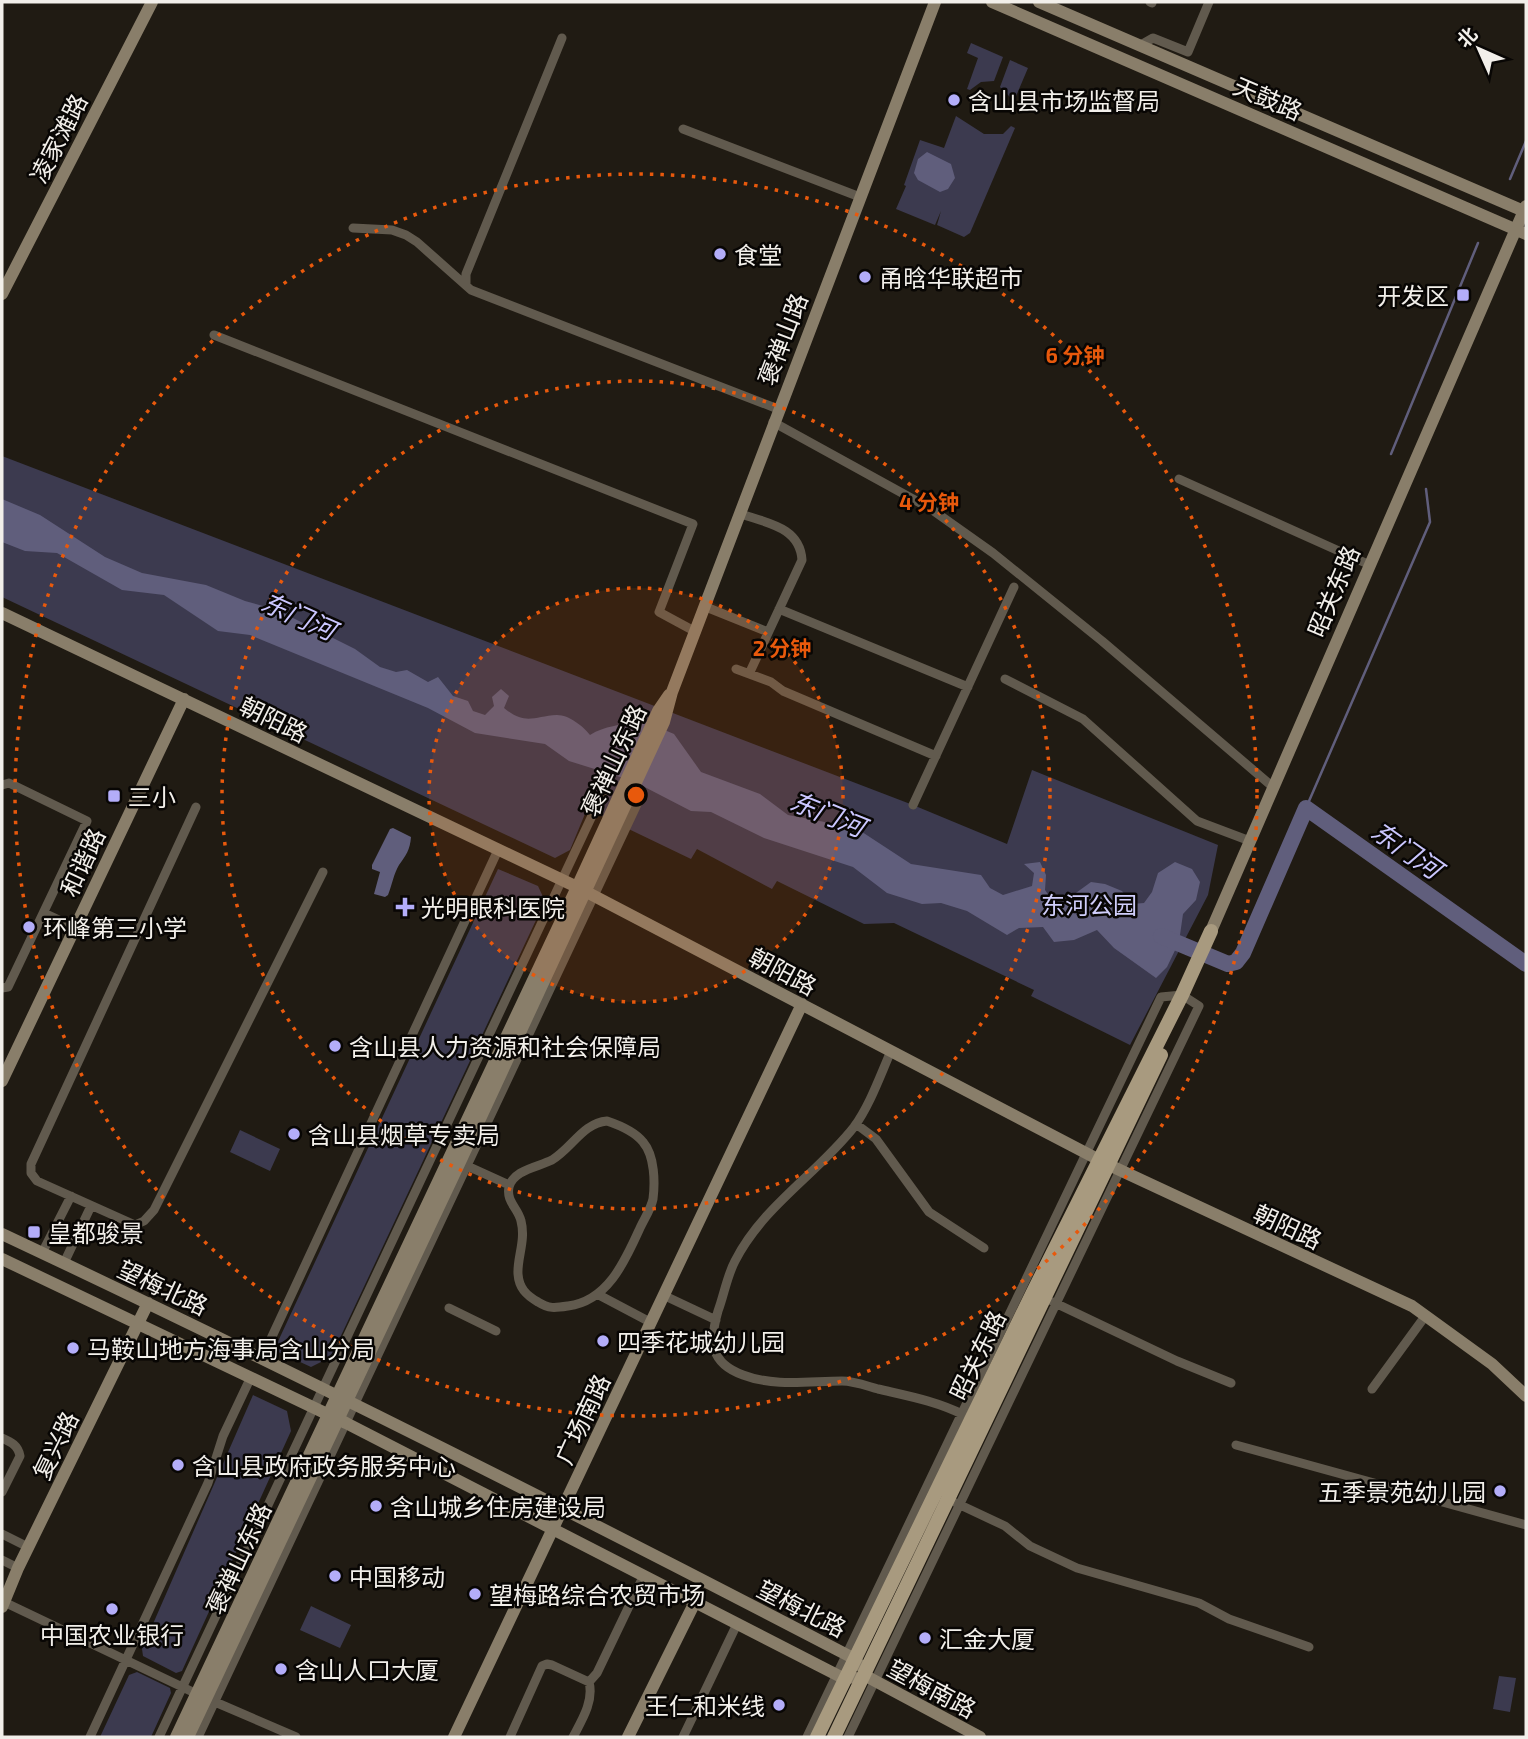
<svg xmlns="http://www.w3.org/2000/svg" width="1528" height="1739" font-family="'Exo 2','Noto Sans SC',sans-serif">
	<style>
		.green { fill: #3c3a4f }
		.water { fill: #605e7c }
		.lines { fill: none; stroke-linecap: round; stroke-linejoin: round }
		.stream { stroke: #605e7c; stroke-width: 2.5 }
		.river { stroke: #605e7c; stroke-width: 16 }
		.street { stroke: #615a4e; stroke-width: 9 }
		.secondary { stroke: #897e6a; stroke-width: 12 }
		.primary { stroke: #a89a7f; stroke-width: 14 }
		.ring { fill: none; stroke: #e8590c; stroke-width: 3.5; stroke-dasharray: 3.5 7 }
		.poi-dot { fill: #b3adf9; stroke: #080604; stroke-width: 2.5 }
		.labels { text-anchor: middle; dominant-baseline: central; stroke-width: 5; stroke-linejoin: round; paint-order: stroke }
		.street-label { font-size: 24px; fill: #f2efea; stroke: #080604 }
		.poi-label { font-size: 24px; fill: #f2efea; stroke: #080604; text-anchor: start }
		.park-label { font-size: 24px; fill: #d0cefb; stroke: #080604 }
		.water-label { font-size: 26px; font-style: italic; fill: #cbc7ff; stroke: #080604 }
		.centre { fill: #e8590c; stroke: #080604; stroke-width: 3.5 }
		.ring-label { font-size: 21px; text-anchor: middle; font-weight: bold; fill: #e8590c; stroke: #080604; stroke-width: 5; stroke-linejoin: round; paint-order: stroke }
	</style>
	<rect width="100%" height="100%" fill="#201b13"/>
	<path class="green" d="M971,43L1003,57L994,81L981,82L970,90L967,89L978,58L967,53Z
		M1010,60L1028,68L1014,101L1000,87Z
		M956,116L984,134H1003L1011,126L1015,128L970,233L964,237L937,225L941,211L935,225L896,209L906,186L904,185L920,140L944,148Z
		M2,456L913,805L1007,844L1032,770L1218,845L1208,895L1130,1045L1031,996L1034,990L894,923L864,924L777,881L772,889L697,849L691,859L587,809L570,850L555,858L2,597Z
		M498,869L538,886L545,901L331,1357L311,1367L274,1350Z
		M240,1130L280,1149L270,1171L230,1152Z
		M253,1395L287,1411L291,1431L182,1671L176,1673L143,1656L142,1649Z
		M311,1606L351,1625L340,1648L300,1630Z
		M137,1672L170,1688L171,1693L151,1737H100L129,1675Z
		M1499,1676L1516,1678L1510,1712L1493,1709Z"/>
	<path class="water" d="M927,152L951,164L955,178L948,189L940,192L918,180L914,173L918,159Z
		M2,499L40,515L105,557L142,573L206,585L245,601L277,610L355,649L380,667L396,672L407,670L428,682L438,677L453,696L468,701L473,711L485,715L494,706L492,697L501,689L509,696L504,708C526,726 534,716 557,715C569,715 583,726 590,735C605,725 621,727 636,718L674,734L701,772L760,794L788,815L856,828L911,864L981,875L990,888L1003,895L1032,886L1034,873L1024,864L1040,862L1046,875L1045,890L1052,900L1069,898L1091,882L1105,884L1122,891L1132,904L1144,903L1152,892L1158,873L1175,862L1192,869L1200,882L1196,900L1183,914L1179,942L1167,967L1156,978L1114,948L1097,930L1074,940L1054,942L1043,927L1019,928L1007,935L967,911L941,903L922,904L887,893L853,867L764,838L711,812L691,811L633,781L569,761L545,744L475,733L428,708L250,635L218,631L164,595L122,590L57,553L25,551L2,542Z
		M393,828L411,837C410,850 406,855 399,865C394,873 392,885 388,895L385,897L374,894L380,872L372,869V865L390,829Z"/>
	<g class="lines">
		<path class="stream" d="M1510,179L1526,141
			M1391,454L1478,243
			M1306,808L1430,522L1426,489"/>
		<path class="river" d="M1161,936L1228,964L1236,962L1243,953L1306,808L1526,964"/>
		<path class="street" d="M1150,2L1152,3
			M1139,46L1153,38L1188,52L1209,2
			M683,129L860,197
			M353,228L392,230L406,235L417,242L471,290L778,409
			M466,284V274L562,38
			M214,335L693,524L659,612L696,632
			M773,422L931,509L993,553L1102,641L1273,787
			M1179,479L1370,565
			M741,514C767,523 800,527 802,560L749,674
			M706,607L768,632
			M779,609L968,687
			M736,669L771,682L783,691L936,756
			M1005,679L1083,719L1197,821L1250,841
			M2,785L9,783L87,821L8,987L2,988
			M913,805L1014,587
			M196,807L31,1164V1173L37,1181L135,1225L144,1221L154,1210L323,872
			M44,913L74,927
			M891,1051C880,1076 870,1105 854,1127C817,1174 763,1206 735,1261C727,1276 724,1295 718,1311C709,1342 710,1363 743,1375C774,1387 810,1381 842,1381C854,1381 867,1386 878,1389C908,1396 936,1401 964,1415
			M607,1121C619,1125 635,1132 643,1142C655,1156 655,1183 653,1199C651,1209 644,1219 640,1228C625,1261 608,1301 568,1306C555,1308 549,1309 538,1302C526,1295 519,1288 518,1274C517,1258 526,1240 521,1221C518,1208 506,1202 509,1187C513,1170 538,1167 552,1160C572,1148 583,1123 607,1121Z
			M856,1124L876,1139L929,1212L984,1248
			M463,1164L509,1185
			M42,1253L71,1196
			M64,1263L91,1206
			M597,1294L650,1322
			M663,1295L716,1320
			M1053,1302L1177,1361L1231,1383
			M449,1308L496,1331
			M262,1358L498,850
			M1372,1389L1426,1315
			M2,1438C11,1442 18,1445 20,1456L2,1492
			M1236,1445L1526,1525
			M956,1503L1005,1526L1030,1546L1077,1568L1199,1603L1229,1619L1309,1647
			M2,1534L28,1547
			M2,1560L18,1568
			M4,1602L197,1694
			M215,1702L296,1737
			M90,1737L208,1483L223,1436L250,1379
			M159,1737L606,786
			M198,1737L639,800
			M510,1737L542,1666L547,1664L552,1665L589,1682L597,1673L643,1577
			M573,1737C582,1720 594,1701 589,1682
			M683,1737L737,1624
			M807,1737L1161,997L1182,995L1199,1006L848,1737"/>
		<path class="secondary" d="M992,2L1526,234
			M1039,2L1526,212
			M2,294L152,2
			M2,613L577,887L1109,1165L1412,1306L1492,1364L1526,1396
			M1211,931L1526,206
			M2,1081L184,699
			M2,1234C289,1369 573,1512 855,1659L859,1665
			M2,1259L346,1423L845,1679L853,1677
			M2,1607L18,1568L148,1303
			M864,1675L980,1737
			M176,1737L577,887L658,711L669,695
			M188,1737L460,1162L664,722L672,692L935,2
			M454,1737L802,1004
			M628,1737L695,1602"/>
		<path class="primary" d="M817,1737L1033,1292L1182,995L1211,931
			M834,1737L1161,1055"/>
	</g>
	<circle cx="636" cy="795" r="207" fill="#e8590c" fill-opacity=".12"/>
	<g class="ring">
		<circle cx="636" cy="795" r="207"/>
		<circle cx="636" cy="795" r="414"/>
		<circle cx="636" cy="795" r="621"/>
	</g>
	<g class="poi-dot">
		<circle cx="954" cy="100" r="7"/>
		<circle cx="720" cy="254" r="7"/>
		<circle cx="865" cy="277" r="7"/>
		<rect x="1456" y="288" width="14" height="14" rx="3.5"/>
		<rect x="107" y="789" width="14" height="14" rx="3.5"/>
		<path d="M401.5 896.5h7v7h7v7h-7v7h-7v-7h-7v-7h7z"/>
		<circle cx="29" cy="927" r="7"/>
		<circle cx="335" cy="1046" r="7"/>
		<circle cx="294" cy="1134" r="7"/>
		<rect x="27" y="1225" width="14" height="14" rx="3.5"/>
		<circle cx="603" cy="1341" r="7"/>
		<circle cx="73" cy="1348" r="7"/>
		<circle cx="178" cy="1465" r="7"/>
		<circle cx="1500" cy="1491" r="7"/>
		<circle cx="376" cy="1506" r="7"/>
		<circle cx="335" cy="1576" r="7"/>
		<circle cx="475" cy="1594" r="7"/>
		<circle cx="112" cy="1609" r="7"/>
		<circle cx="925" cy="1638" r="7"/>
		<circle cx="281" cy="1669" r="7"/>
		<circle cx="779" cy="1705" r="7"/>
	</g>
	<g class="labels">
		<g class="street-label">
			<text transform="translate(1268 98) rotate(23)">天鼓路</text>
			<text transform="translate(58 138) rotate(-63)">凌家滩路</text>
			<text transform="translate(782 339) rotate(-69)">褒禅山路</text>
			<text transform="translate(1333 591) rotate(-67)">昭关东路</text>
			<text transform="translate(274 719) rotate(26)">朝阳路</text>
			<text transform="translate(613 760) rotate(-65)">褒禅山东路</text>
			<text transform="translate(82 862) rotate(-65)">和谐路</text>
			<text transform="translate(783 971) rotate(28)">朝阳路</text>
			<text transform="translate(1288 1226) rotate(25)">朝阳路</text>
			<text transform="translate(163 1287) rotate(25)">望梅北路</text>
			<text transform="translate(977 1355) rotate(-64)">昭关东路</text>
			<text transform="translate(582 1419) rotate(-65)">广场南路</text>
			<text transform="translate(55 1445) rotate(-64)">复兴路</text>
			<text transform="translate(238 1558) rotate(-65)">褒禅山东路</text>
			<text transform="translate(802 1608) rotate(27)">望梅北路</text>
			<text transform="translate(932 1688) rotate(28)">望梅南路</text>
		</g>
		<g class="poi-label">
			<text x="968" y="100">含山县市场监督局</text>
			<text x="734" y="254">食堂</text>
			<text x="879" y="277">甬晗华联超市</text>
			<text x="1449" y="295" text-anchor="end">开发区</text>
			<text x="128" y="796">三小</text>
			<text x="421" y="907">光明眼科医院</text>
			<text x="43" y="927">环峰第三小学</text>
			<text x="349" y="1046">含山县人力资源和社会保障局</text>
			<text x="308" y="1134">含山县烟草专卖局</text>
			<text x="48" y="1232">皇都骏景</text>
			<text x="617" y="1341">四季花城幼儿园</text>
			<text x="87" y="1348">马鞍山地方海事局含山分局</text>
			<text x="192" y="1465">含山县政府政务服务中心</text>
			<text x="1486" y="1491" text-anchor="end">五季景苑幼儿园</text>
			<text x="390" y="1506">含山城乡住房建设局</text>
			<text x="349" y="1576">中国移动</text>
			<text x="489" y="1594">望梅路综合农贸市场</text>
			<text x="112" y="1634" text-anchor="middle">中国农业银行</text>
			<text x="939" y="1638">汇金大厦</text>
			<text x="295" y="1669">含山人口大厦</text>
			<text x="765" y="1705" text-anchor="end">王仁和米线</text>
		</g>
		<g class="park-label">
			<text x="1089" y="904">东河公园</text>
		</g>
		<g class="water-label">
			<text transform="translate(299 615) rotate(24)">东门河</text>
			<text transform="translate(828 813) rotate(22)">东门河</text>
			<text transform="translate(1407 849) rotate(35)">东门河</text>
		</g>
	</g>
	<circle cx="636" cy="795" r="10" class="centre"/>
	<g class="ring-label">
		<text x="1075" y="363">6 分钟</text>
		<text x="929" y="510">4 分钟</text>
		<text x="782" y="656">2 分钟</text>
	</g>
	<rect width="1528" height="1739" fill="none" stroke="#f2efea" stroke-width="7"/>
	<g transform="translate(1479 49) rotate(315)" stroke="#080604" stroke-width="5" paint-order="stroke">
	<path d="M0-5L12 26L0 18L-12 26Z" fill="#f2efea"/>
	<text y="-10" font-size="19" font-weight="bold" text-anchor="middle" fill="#f2efea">北</text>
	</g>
</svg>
